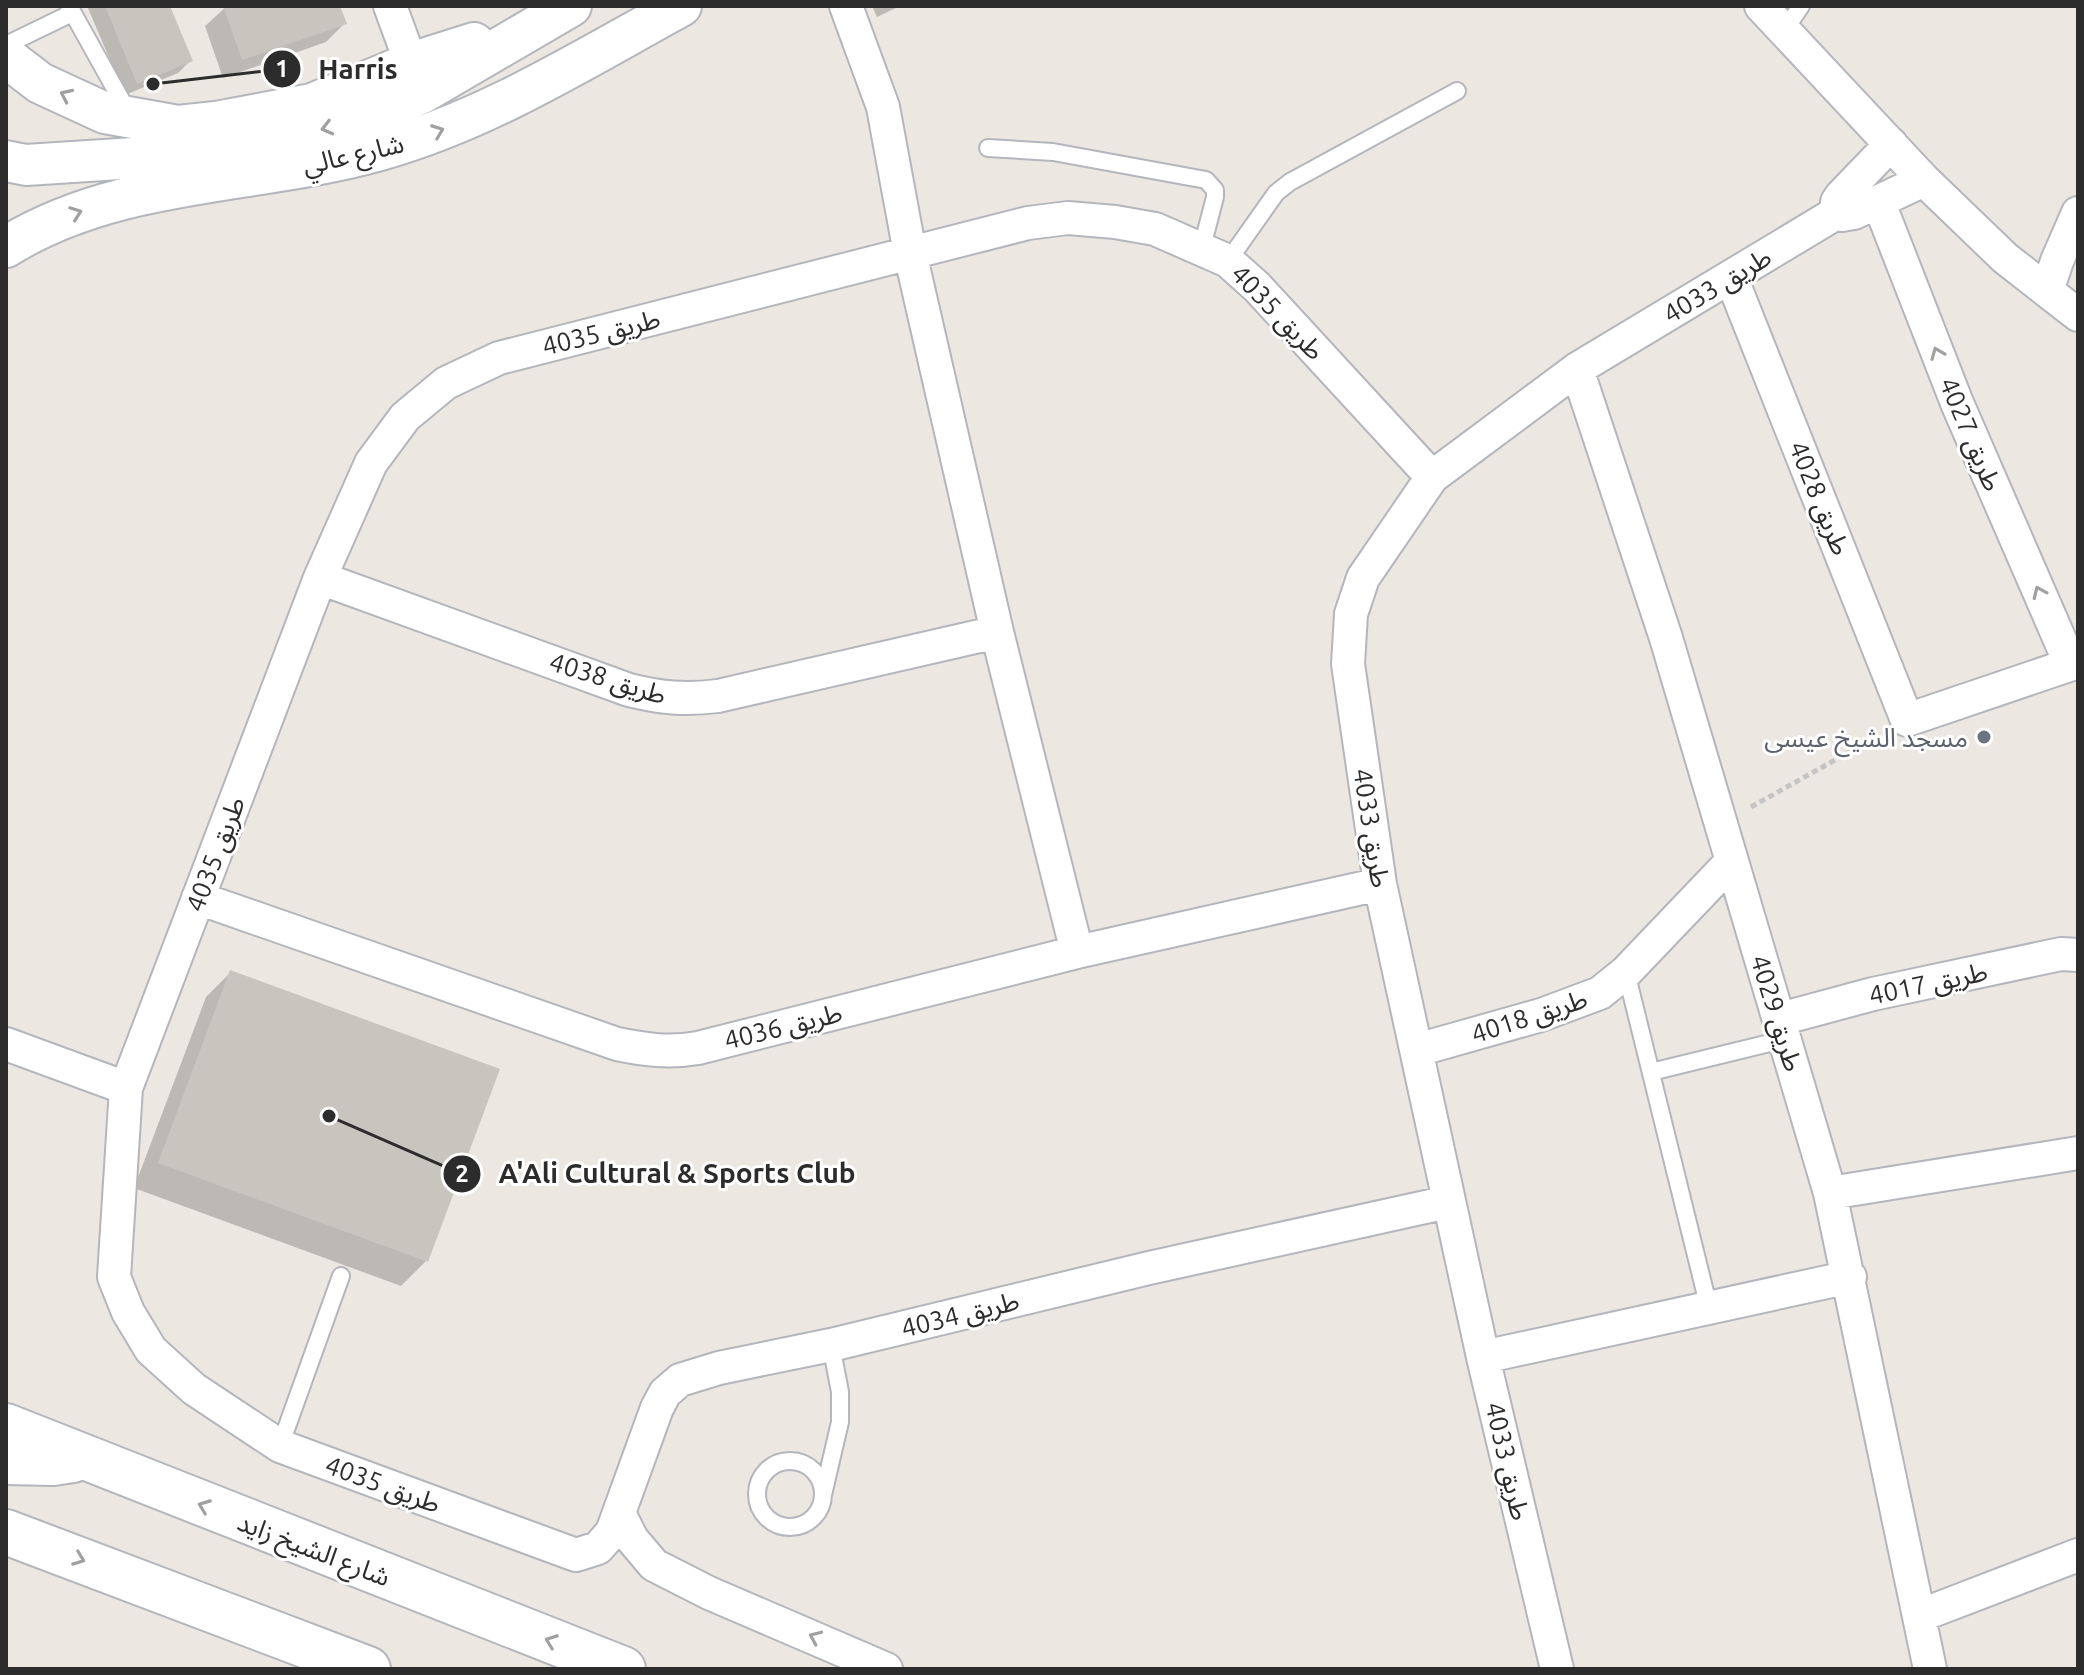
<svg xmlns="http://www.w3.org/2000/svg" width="2084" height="1675" font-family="Ubuntu,'Noto Sans Arabic',sans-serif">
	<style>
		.shadow { fill: #0003 }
		.building { fill: #c8c5be }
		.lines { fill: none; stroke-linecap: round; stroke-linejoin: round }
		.service-casing { stroke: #b4b6be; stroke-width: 20 }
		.minor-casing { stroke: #b4b6be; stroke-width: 36 }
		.tertiary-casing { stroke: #b4b6be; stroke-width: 44 }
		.secondary-casing { stroke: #b4b6be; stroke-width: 48 }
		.path { stroke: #c4c4c4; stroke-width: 5; stroke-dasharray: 6 4; stroke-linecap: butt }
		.service { stroke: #fff; stroke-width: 16 }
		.minor { stroke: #fff; stroke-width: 32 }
		.tertiary { stroke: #fff; stroke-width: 40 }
		.secondary { stroke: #fff; stroke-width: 44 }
		.oneway { stroke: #a0a0a0 }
		.worship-dot { fill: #6b7280; stroke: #fff; stroke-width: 3 }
		.labels { text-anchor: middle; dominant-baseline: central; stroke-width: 6; stroke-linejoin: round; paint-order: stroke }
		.street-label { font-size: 26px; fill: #2c2c2c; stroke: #fff }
		.worship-label { font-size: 26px; fill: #5b616d; stroke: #fff; text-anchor: end }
		.leader { fill: none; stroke: #2c2c2c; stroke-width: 3 }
		.callout-dot { fill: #2c2c2c; stroke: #fff; stroke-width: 3 }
		.mark-label { font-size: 24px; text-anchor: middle; font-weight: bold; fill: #fff }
		.callout-label { font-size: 28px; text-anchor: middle; font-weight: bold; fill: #2c2c2c; stroke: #fff; stroke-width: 6; stroke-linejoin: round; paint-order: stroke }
	</style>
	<rect width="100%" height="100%" fill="#ece7e0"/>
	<path class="shadow" d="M87,6H168L190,61L178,73L125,95Z
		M227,6H338L344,24L326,42L223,78L205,26Z
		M872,6H900L877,17Z
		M231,972L426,1261L401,1286L134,1188L206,997Z"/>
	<path class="building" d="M105,6H170L193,61L137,84Z
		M223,6H340L347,24L242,60Z
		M230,970L500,1069L428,1262L158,1163Z"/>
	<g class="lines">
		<defs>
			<path id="service" d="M69,6L128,112
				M1784,31L1801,6
				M6,45L72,13
				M988,148L1053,152L1206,180L1215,190V197L1202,247
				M1228,261L1276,193L1290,182L1457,91
				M1626,972L1709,1308
				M1651,1072L1786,1039
				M280,1446L341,1276
				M757 1494a33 33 0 1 1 66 0a33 33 0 1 1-66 0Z
				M823,1495L840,1422V1392L831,1345"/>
			<path id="minor" d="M390,6L411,63
				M846,6L883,107L910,253L997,632L1077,952
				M1761,6L1924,180L2005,258L2078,315
				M1879,203L1957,403L2070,663
				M1838,212L1837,202L1841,196L1891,144
				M1731,277L1907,720L2078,662
				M2047,291L2057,261L2078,213
				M1577,369L1666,638L1830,1193L1930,1669
				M1432,477L1257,287L1228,261L1155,229L1115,222L1068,218L1028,223L499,358L446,383L405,417L371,463L320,578L126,1088L114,1277L128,1312L151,1350L194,1389L280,1446L576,1555L598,1548L612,1532L657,1408L665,1393L680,1380L719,1368L831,1345L1149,1268L1448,1202
				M320,578L629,690C661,698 685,700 718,696L997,632
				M198,898L617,1044C646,1050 669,1053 698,1048L1077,952L1380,884
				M1780,1019L1873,994L2061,954L2078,955
				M6,1044L126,1088
				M1417,1050L1541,1015L1600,993L1626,972L1731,862
				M1830,1193L2078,1153
				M1483,1357L1850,1277
				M619,1513L632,1539L654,1565L709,1593L886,1669
				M1919,1616L2078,1555
				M1557,1669L1483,1357L1380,884L1348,664L1351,614L1363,578L1432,477L1577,369L1838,212L1842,215L1854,213L1924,180"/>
			<path id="tertiary" d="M6,57L40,83L105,113L178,126L216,122L312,104L411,63L474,43
				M6,161L26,165L135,158L286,138L339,126L381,111L422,93L571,6
				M6,247C118,177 257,185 380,150C487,120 584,59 681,6"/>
			<path id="secondary" d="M6,1426L623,1669
				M6,1462L53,1463L73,1460
				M6,1532L368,1669"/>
		</defs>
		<use href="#service" class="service-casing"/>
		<use href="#minor" class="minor-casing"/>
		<use href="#tertiary" class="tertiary-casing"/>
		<use href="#secondary" class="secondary-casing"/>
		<path class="path" d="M1751,807L1878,736"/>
		<use href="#service" class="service"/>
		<use href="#minor" class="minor"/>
		<use href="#tertiary" class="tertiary"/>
		<use href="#secondary" class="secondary"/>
	</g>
	<defs><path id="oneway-chevron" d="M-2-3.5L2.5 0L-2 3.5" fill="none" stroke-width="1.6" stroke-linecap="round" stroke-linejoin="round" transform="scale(2)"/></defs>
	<g class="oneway">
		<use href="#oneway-chevron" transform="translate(66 95) rotate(-155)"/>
		<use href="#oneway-chevron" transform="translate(327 128) rotate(166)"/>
		<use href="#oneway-chevron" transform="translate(438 131) rotate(-21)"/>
		<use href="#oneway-chevron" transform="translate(76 213) rotate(-20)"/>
		<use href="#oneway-chevron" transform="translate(1937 353) rotate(-112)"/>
		<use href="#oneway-chevron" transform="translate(2039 592) rotate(-114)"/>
		<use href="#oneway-chevron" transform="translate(204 1506) rotate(-159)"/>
		<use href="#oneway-chevron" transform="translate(79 1559) rotate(21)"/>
		<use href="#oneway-chevron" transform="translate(815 1637) rotate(-156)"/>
		<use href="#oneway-chevron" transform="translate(551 1641) rotate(-159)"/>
	</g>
	<circle class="worship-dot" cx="1984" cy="737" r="8"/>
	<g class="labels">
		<g class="street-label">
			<text transform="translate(353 154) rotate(-13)">شارع عالي</text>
			<text transform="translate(1717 285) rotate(-31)">طريق 4033</text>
			<text transform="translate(1278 312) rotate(46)">طريق 4035</text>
			<text transform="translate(601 332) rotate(-14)">طريق 4035</text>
			<text transform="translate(1971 434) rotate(67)">طريق 4027</text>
			<text transform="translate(1820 498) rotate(68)">طريق 4028</text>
			<text transform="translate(608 678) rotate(17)">طريق 4038</text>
			<text transform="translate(1372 828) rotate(81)">طريق 4033</text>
			<text transform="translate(215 854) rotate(-69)">طريق 4035</text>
			<text transform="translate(1928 983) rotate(-12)">طريق 4017</text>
			<text transform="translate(1777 1013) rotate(73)">طريق 4029</text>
			<text transform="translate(1529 1016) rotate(-18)">طريق 4018</text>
			<text transform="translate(783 1026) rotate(-14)">طريق 4036</text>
			<text transform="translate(960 1314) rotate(-14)">طريق 4034</text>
			<text transform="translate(1508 1461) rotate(77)">طريق 4033</text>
			<text transform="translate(383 1484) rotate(20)">طريق 4035</text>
			<text transform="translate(314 1549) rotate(21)">شارع الشيخ زايد</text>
		</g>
		<g class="worship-label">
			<text x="1968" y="737">مسجد الشيخ عيسى</text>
		</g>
	</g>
	<path class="leader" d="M153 84L282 69M329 1116L462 1174"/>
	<g class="callout-dot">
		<circle cx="153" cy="84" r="8"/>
		<circle cx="329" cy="1116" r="8"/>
		<circle cx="282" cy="69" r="20"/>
		<circle cx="462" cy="1174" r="20"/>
	</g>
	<g class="mark-label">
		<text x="282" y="77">1</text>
		<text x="462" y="1182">2</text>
	</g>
	<g class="callout-label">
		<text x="358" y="79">Harris</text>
		<text x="677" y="1183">A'Ali Cultural &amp; Sports Club</text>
	</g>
	<rect width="2084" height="1675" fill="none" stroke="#2c2c2c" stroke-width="16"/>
</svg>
